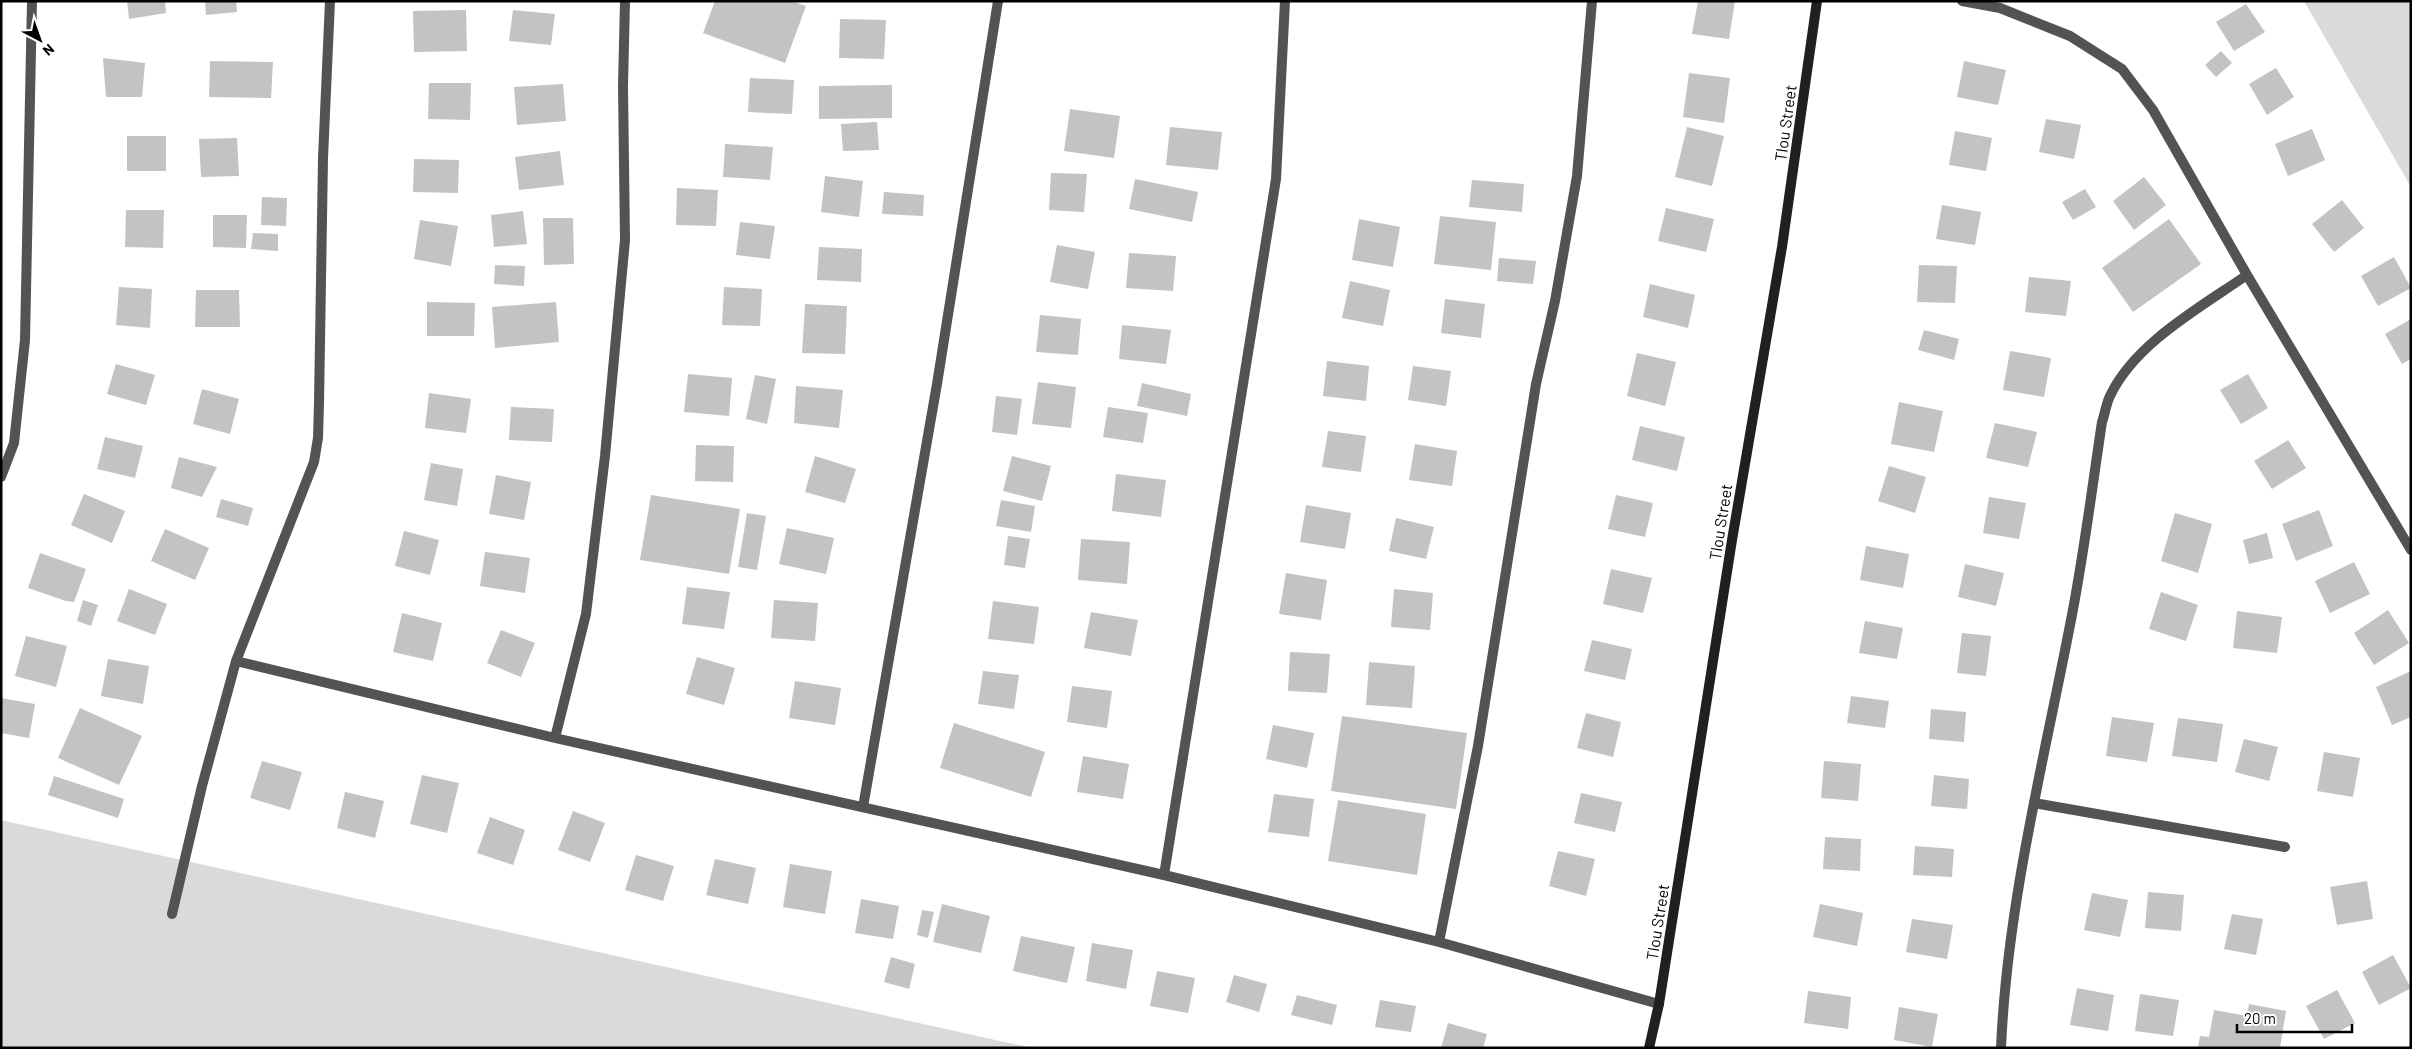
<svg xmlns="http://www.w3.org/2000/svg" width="2412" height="1049" font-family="Barlow,sans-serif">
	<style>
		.green { fill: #dadada }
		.building { fill: #c3c3c3 }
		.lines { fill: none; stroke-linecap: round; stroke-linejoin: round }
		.lane { stroke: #535353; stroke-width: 10 }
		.street { stroke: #535353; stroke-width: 10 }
		.secondary { stroke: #202020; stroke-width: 10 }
		.labels { text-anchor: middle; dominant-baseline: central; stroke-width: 5; stroke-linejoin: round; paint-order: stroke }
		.street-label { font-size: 16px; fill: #000; stroke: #fff }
	</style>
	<rect width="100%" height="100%" fill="#fff"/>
	<path class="green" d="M2304,1H2411V187Z
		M1,820L1032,1048H1Z"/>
	<path class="building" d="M127,1H165L166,13L129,19Z
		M205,1H236L237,12L206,15Z
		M715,1H791L806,6L785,63L703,33Z
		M1698,1H1735L1729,39L1692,34Z
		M2246,4L2265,32L2234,51L2216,22Z
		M466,10L467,51L414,52L413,11Z
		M513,10L555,14L551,45L509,41Z
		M840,19L886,20L884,59L839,58Z
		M2221,51L2232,63L2216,77L2205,65Z
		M103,58L145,63L142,97H106Z
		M210,61L273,62L271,98L209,97Z
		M1964,61L2006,70L1998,105L1957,97Z
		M2276,68L2294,97L2267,115L2249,84Z
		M1689,73L1730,78L1724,123L1683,117Z
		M750,78L794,80L792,114L748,112Z
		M429,83H471L470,120L428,119Z
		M563,84L566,121L517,125L514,87Z
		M892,85V118L819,119V86Z
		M1070,109L1120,116L1114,158L1064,151Z
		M2046,119L2081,125L2074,159L2039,152Z
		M877,122L879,150L843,151L841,124Z
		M1170,127L1222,132L1218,170L1166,165Z
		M1687,127L1724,136L1712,186L1675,177Z
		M2312,129L2325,160L2288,176L2275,144Z
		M1955,131L1992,138L1986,171L1949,165Z
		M127,136H166V171H127Z
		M237,138L239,176L201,177L199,139Z
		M725,144L773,147L770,180L723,177Z
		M560,151L564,185L519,190L515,157Z
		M414,159L459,160L458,193L413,192Z
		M1051,173L1087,174L1084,212L1049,210Z
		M825,176L863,181L859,217L821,212Z
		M2144,177L2166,205L2134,230L2113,201Z
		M1135,179L1198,192L1192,222L1129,209Z
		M1472,180L1524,184L1522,212L1469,207Z
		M677,188L718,190L716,226L676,225Z
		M2085,189L2096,207L2073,220L2062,202Z
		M884,192L924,195L923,216L882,214Z
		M262,197L287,198L286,226L261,225Z
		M2342,200L2364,228L2334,252L2312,224Z
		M1942,205L1981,212L1975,245L1936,239Z
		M1666,208L1714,219L1706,252L1658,241Z
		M126,210H164L163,248L125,247Z
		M523,211L527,244L494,247L491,215Z
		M213,215H247L246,248L213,247Z
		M1440,216L1496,222L1491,270L1434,264Z
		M543,218H573L574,264L544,265Z
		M1359,219L1400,227L1393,267L1352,260Z
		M2169,219L2201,264L2133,312L2102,268Z
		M420,220L458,226L451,266L414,259Z
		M740,222L775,226L770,259L736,255Z
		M253,233L278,234V251L251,249Z
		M1057,245L1095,252L1088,289L1050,282Z
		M819,247L862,249L861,282L817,280Z
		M1129,253L1176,256L1173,291L1126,288Z
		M2394,257L2411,288L2378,306L2361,276Z
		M1499,258L1536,261L1533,284L1497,281Z
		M495,265L525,266L524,286L494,284Z
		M1919,265L1957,266L1955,303L1917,302Z
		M2029,277L2071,281L2066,316L2025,312Z
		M1350,281L1390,290L1383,326L1342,318Z
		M1650,284L1695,295L1688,328L1643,317Z
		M119,287L152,289L150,328L116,325Z
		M724,287L762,289L760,326L722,325Z
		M196,290H239L240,327H195Z
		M1445,299L1485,304L1481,338L1441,333Z
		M427,302L475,303L474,336H427Z
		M556,302L559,342L495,348L492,307Z
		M805,304L847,306L845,354L802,353Z
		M1040,315L1081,319L1078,355L1036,352Z
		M2411,319V359L2402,364L2385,334Z
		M1122,325L1171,330L1166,364L1119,359Z
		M1924,330L1959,339L1954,360L1918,350Z
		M2010,351L2051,358L2044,397L2003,390Z
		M1637,353L1676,362L1665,406L1627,396Z
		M1327,361L1369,366L1366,401L1323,396Z
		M116,364L155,375L146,405L107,394Z
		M1413,366L1451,371L1446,406L1408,400Z
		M688,374L732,378L729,416L684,412Z
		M2248,374L2268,408L2241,424L2220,390Z
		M755,375L776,379L767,424L746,419Z
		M1038,382L1076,387L1071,428L1032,424Z
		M1142,383L1191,394L1187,416L1137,406Z
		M796,386L843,390L839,428L794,423Z
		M202,389L239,399L230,434L193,424Z
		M429,393L471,399L466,433L425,428Z
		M996,396L1022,399L1017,435L992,432Z
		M1899,402L1943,411L1934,452L1891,444Z
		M511,407L554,409L552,442L509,440Z
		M1108,407L1148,413L1143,443L1103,437Z
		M1995,423L2037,432L2028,467L1986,458Z
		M1640,426L1685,437L1677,471L1632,460Z
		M1328,431L1366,436L1361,472L1322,467Z
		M105,437L143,446L135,478L97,469Z
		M2288,440L2306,468L2272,489L2254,461Z
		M1415,444L1457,451L1452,486L1409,480Z
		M696,445L734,446L733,482L695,481Z
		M815,456L856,469L845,503L805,492Z
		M1012,456L1051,466L1042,501L1003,491Z
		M179,457L217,467L202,497L171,488Z
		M431,463L463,469L457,506L424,500Z
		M1889,466L1926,477L1915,513L1878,501Z
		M1116,474L1166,480L1161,517L1112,511Z
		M496,475L531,482L524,520L489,514Z
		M84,494L125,511L112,543L71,525Z
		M651,495L740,509L729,574L640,560Z
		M1616,495L1653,503L1645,537L1608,529Z
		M1989,497L2026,503L2019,539L1983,533Z
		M221,499L253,508L248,526L216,517Z
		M1001,500L1035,506L1031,532L996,526Z
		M1306,505L1351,513L1345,549L1300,542Z
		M2319,510L2333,546L2296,561L2282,524Z
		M747,513L766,516L757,570L738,567Z
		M2175,513L2212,524L2198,573L2161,561Z
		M1396,518L1434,527L1426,559L1389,551Z
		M787,528L834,538L826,574L779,564Z
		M165,529L209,548L195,580L151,561Z
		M404,531L439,540L430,575L395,566Z
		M2267,533L2273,558L2249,564L2243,540Z
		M1008,536L1030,539L1025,568L1004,565Z
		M1081,539L1130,542L1127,584L1078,580Z
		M1866,546L1909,554L1903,588L1860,580Z
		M485,552L530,558L525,593L480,586Z
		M40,553L86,569L74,602L66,601L28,588Z
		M2354,562L2370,594L2330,613L2315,581Z
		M1965,564L2004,573L1996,606L1958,597Z
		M1611,569L1652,578L1643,613L1603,604Z
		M1286,573L1327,580L1321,620L1279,614Z
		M687,587L730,592L724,629L682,624Z
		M129,589L167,604L155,635L117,621Z
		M1394,589L1433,593L1430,630L1391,627Z
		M2161,592L2198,605L2186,641L2149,629Z
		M83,600L98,605L91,626L77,621Z
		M774,600L818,603L815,641L771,638Z
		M993,601L1039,607L1034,644L988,639Z
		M2388,610L2409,643L2374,665L2354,633Z
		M2237,611L2282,617L2277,653L2233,648Z
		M1091,612L1138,620L1131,656L1084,648Z
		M402,613L442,623L433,661L393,652Z
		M1865,621L1903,628L1897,659L1859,653Z
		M501,630L535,643L521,677L487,663Z
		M1962,633L1991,636L1986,676L1957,673Z
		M26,636L67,646L56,687L15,676Z
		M1592,640L1632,649L1625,680L1584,671Z
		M1290,652L1330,654L1327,693L1288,691Z
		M697,657L735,668L724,705L686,694Z
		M108,659L149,666L143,704L101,696Z
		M1369,662L1415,666L1412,708L1366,705Z
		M983,671L1019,675L1014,709L978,704Z
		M2411,671V717L2392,725L2376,687Z
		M795,681L841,688L835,725L789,718Z
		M1072,686L1112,691L1107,728L1067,722Z
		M1851,696L1889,701L1885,728L1847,723Z
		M1,698L35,704L29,738L1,733Z
		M80,708L142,736L119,785L58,758Z
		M1931,709L1966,712L1964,742L1929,739Z
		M1586,713L1621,722L1613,757L1577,748Z
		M1342,716L1467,733L1456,809L1331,791Z
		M2112,717L2154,723L2147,762L2106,756Z
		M2178,718L2223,724L2217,762L2172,756Z
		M954,723L1045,752L1031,797L940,768Z
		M1273,725L1314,733L1307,768L1266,759Z
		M2244,739L2278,747L2269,781L2235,772Z
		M2324,752L2360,758L2353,797L2317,791Z
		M1083,756L1129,764L1123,799L1077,792Z
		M262,761L302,772L290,810L250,798Z
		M1824,761L1861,764L1858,801L1821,798Z
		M422,775L459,783L447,833L410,824Z
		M1934,775L1969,779L1967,809L1931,806Z
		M54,776L124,799L118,818L48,795Z
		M345,792L384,801L375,838L337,828Z
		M1581,793L1622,802L1615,832L1574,823Z
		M1274,794L1314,799L1309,837L1268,832Z
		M1338,800L1426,814L1417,875L1328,861Z
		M573,811L605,823L590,862L558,850Z
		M490,817L525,830L513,865L477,853Z
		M1825,837L1861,839L1860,871L1823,869Z
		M1915,846L1954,849L1952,877L1913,875Z
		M1558,851L1595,859L1586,896L1549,886Z
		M636,855L674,866L663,901L625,890Z
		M715,859L756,868L748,904L706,895Z
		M790,864L832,871L825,914L783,907Z
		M2367,881L2373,919L2337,925L2330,887Z
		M2148,892L2184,895L2181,931L2145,928Z
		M2092,893L2128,900L2120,937L2084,930Z
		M861,899L899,906L893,939L855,933Z
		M942,904L990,916L981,953L933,942Z
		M1820,904L1863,913L1857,946L1813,937Z
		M922,910L934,912L928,938L917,935Z
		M2232,914L2263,919L2256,955L2224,949Z
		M1912,919L1953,925L1947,959L1906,952Z
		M1021,936L1075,947L1067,983L1013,971Z
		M1092,943L1133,950L1126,989L1086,981Z
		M2393,955L2411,988L2379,1005L2362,972Z
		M891,957L915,964L909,989L884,982Z
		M1157,971L1195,978L1188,1013L1150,1006Z
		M1234,975L1267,984L1259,1012L1226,1002Z
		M2077,988L2114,995L2108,1031L2070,1025Z
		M2337,990L2355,1023L2324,1039L2306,1006Z
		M1808,991L1851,997L1848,1029L1804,1023Z
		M2140,994L2179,1000L2173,1036L2135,1031Z
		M1297,995L1337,1005L1332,1025L1291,1015Z
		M1380,1000L1416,1006L1411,1032L1375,1027Z
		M2249,1004L2286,1011L2280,1048H2198L2200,1036L2209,1037L2214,1010L2247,1016Z
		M1899,1007L1938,1014L1932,1047L1894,1040Z
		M1448,1023L1487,1034L1483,1048H1441Z"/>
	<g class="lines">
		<path class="lane" d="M2034,803L2285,847"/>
		<path class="street" d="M1962,1L2000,8L2070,36L2122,69L2153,110L2247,275L2411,550
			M1,477L14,443L25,340L32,1
			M236,661L555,738L1164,875L1439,942L1659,1004
			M555,738L586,614L605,456L625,240L623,86L625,1
			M863,807L937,384L998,1
			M1164,875L1276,179L1285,1
			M172,914L202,786L236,661L314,462L318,438L319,403L323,158L330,1
			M1439,942L1478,746L1536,384L1555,301L1577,176L1592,1
			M2001,1048C2007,905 2044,760 2071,620C2084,554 2092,488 2102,422C2105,414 2106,404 2110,396C2135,343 2201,307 2247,275"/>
		<path class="secondary" d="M1649,1048L1659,1004L1732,540L1782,247L1817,1"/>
	</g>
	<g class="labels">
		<g class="street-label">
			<text transform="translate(1785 123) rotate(-82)">Tlou Street</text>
			<text transform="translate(1720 522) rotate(-81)">Tlou Street</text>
			<text transform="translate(1657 922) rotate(-81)">Tlou Street</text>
		</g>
	</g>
	<rect width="2412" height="1049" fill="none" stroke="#000000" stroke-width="5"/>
	<g transform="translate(40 40) rotate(139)" stroke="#ffffff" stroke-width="4" paint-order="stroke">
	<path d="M0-4L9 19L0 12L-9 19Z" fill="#000000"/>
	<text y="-8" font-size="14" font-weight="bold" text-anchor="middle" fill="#000000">N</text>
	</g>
	<path d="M2237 1024v8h115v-8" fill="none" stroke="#000000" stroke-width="2.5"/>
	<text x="2244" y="1024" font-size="15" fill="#000000" stroke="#ffffff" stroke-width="4" paint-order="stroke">20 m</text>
</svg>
